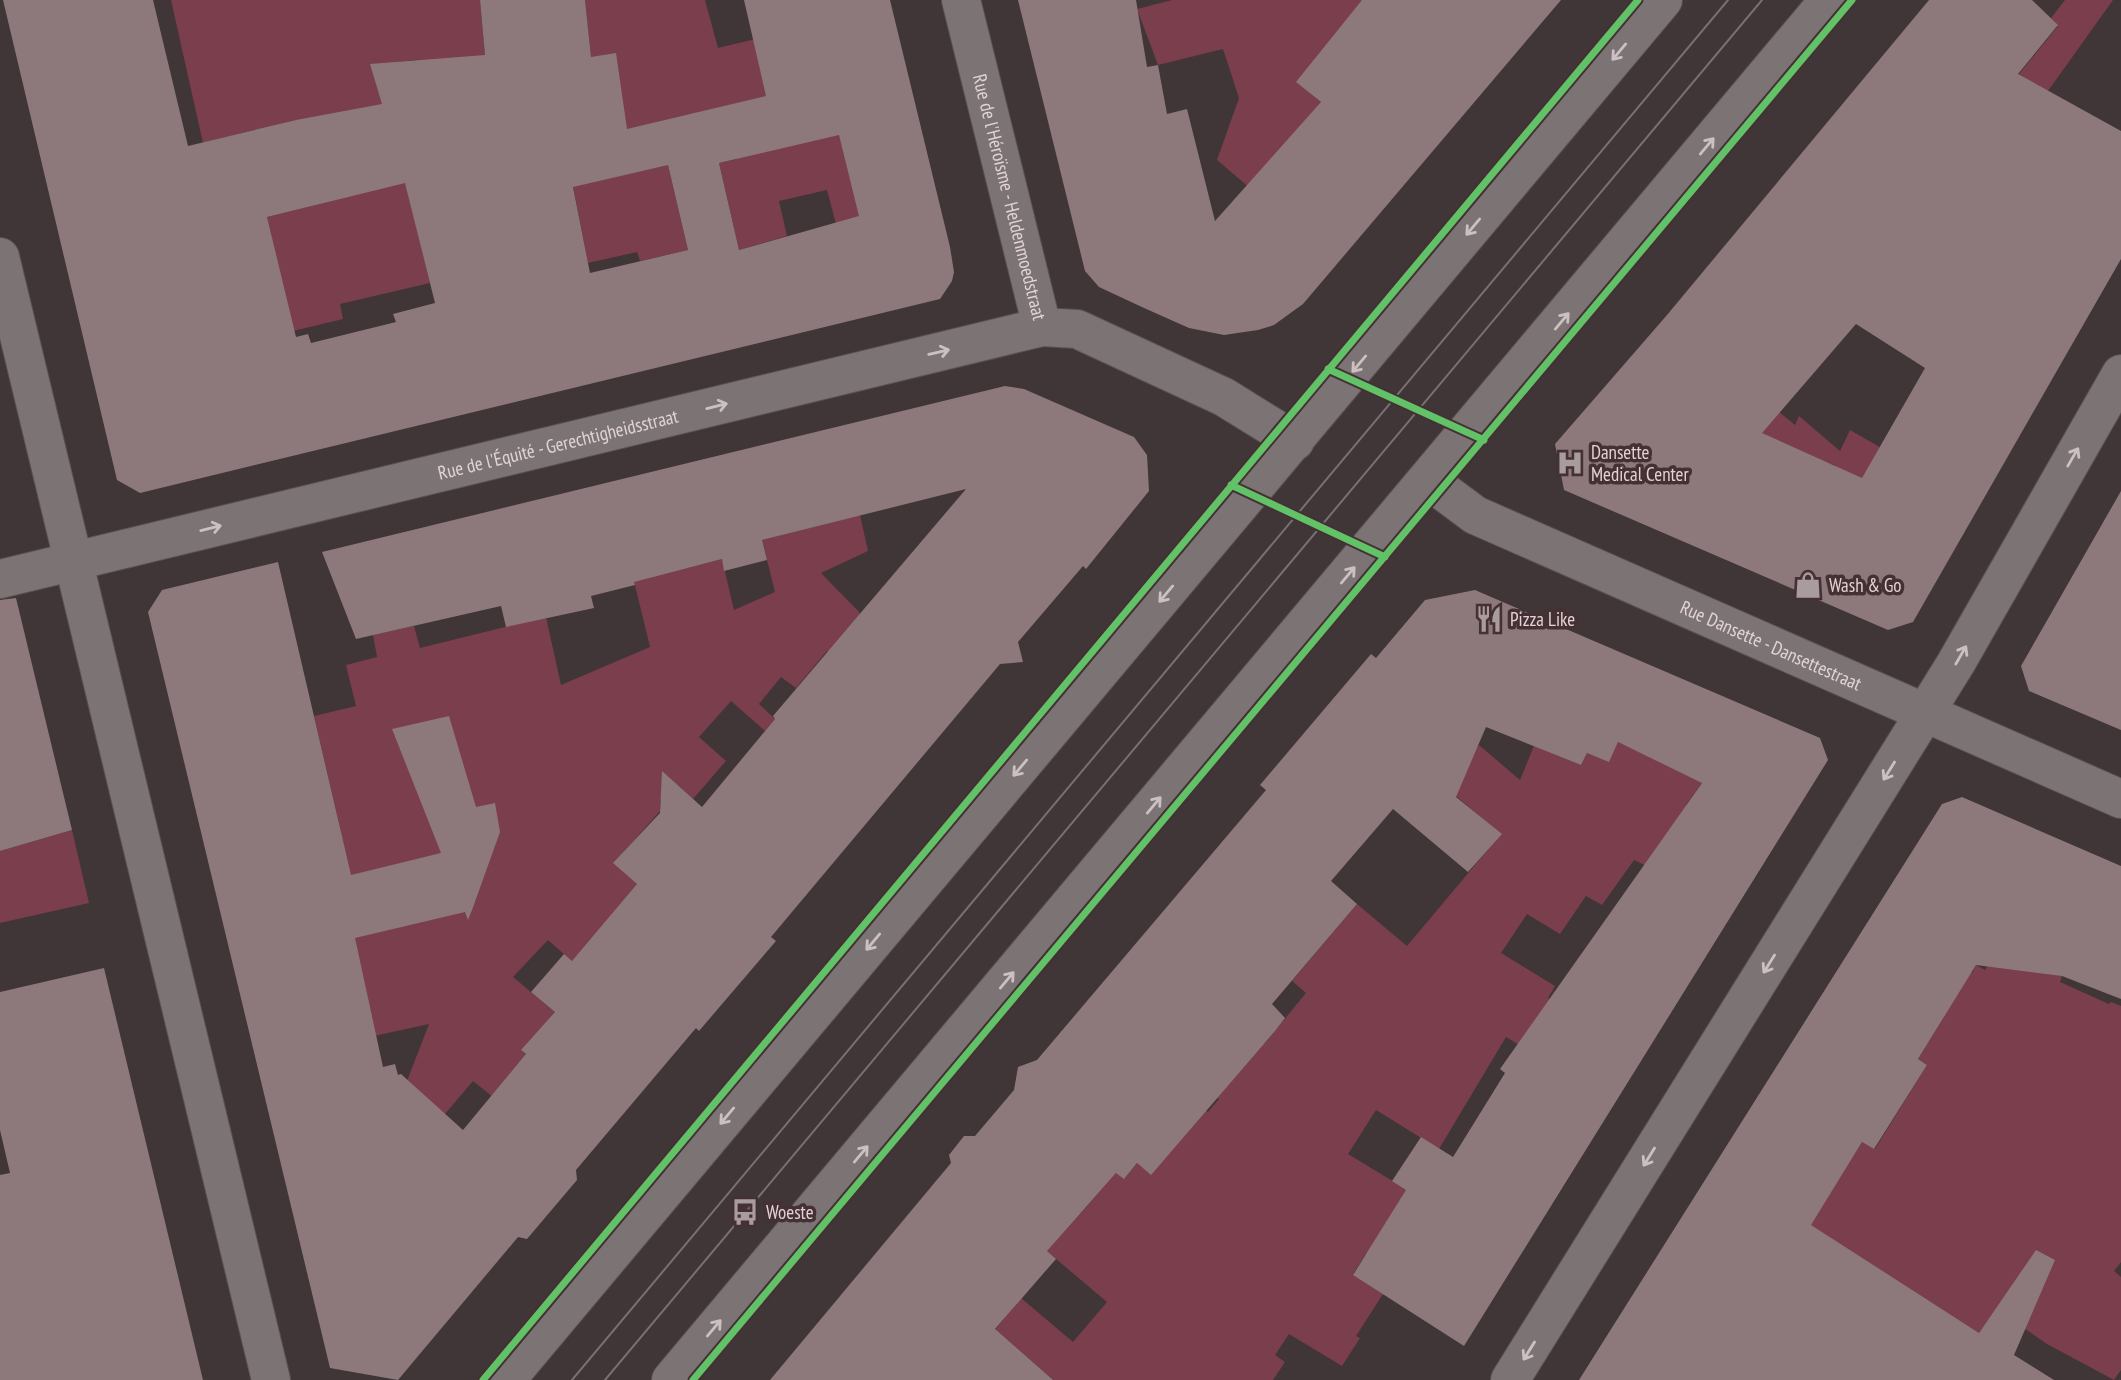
<svg xmlns="http://www.w3.org/2000/svg" width="2121" height="1380" font-family="'PT Sans Narrow',sans-serif">
	<style>
		.green { fill: #7b3e4c }
		.building { fill: #8d797c; fill-rule: evenodd }
		.lines { fill: none; stroke-linecap: round; stroke-linejoin: round }
		.street-casing { stroke: #5b5153; stroke-width: 40 }
		.secondary-casing { stroke: #5b5153; stroke-width: 40 }
		.street { stroke: #7c7375; stroke-width: 38 }
		.secondary { stroke: #7c7375; stroke-width: 38 }
		.tram { stroke: #787072; stroke-width: 2 }
		.cycleway-casing { stroke: #453034; stroke-width: 11 }
		.cycleway { stroke: #61c268; stroke-width: 7 }
		.oneway { stroke: #cdc0c3 }
		.labels { text-anchor: middle; dominant-baseline: central; stroke-width: 7; stroke-linejoin: round; paint-order: stroke }
		.street-label { font-size: 19px; fill: #e1d3d6; stroke: #453034 }
		.poi-label { font-size: 19px; fill: #e1d3d6; stroke: #453034; text-anchor: start }
	</style>
	<rect width="100%" height="100%" fill="#403537"/>
	<path class="green" d="M171,0H480L487,77L422,84L416,60L396,62L406,183L430,283L340,304L343,319L293,331L267,217L316,205L296,120L203,143Z
		M585,0H705L718,48L772,35L839,135L875,231L840,239L827,190L779,201L787,236L739,250L719,163L737,159L599,136Z
		M1172,0H1383L1297,82L1323,104L1251,189L1217,160L1239,98L1223,49L1158,65L1137,9Z
		M2065,0H2113L2048,91L2002,95L2058,26L2051,18Z
		M569,165H668L688,250L640,261L637,252L588,263Z
		M1773,407L1795,425L1799,416L1840,451L1850,430L1890,453L1867,494L1834,465L1739,430Z
		M860,515L868,551L821,573L860,613L842,663L827,651L796,688L781,677L759,704L775,719L765,731L731,701L699,737L726,761L693,799L676,784L660,801V811L614,863L637,884L573,962L548,940L513,977L555,1012L522,1051L534,1062L499,1102L473,1081L445,1114L400,1099L429,1024L365,1038L338,819L314,716L356,706L346,665L377,657L373,635L414,626L420,648L546,617L561,685L650,647L632,573L681,542L687,568L722,559L734,610L775,592L762,540Z
		M1618,742L1703,781L1686,805L1702,816L1649,867L1634,860L1602,905L1586,896L1560,934L1527,914L1501,953L1555,986L1548,998L1570,1011L1545,1061L1506,1037L1439,1149L1376,1110L1348,1154L1424,1200L1365,1255L1353,1274L1383,1294L1356,1336L1360,1338L1342,1366L1289,1334L1275,1355L1285,1362L1273,1380H1030L985,1342L1021,1298L1073,1342L1107,1302L1030,1237L1081,1213L1116,1173L1125,1178L1137,1163L1150,1174L1199,1103L1208,1112L1219,1099L1194,1078L1265,1043L1306,993L1292,981L1357,904L1407,946L1501,834L1425,770L1459,768L1479,745L1520,780L1534,746L1581,765L1587,753L1609,761Z
		M72,830L89,903L0,923V851Z
		M1946,957L1972,973L1976,965L1985,970L1992,959L2062,976L2060,982L2109,1004L2111,1002L2121,1006V1262L2114,1271L2121,1277V1370L2114,1380L2047,1344L1996,1309L1979,1333L1809,1227L1862,1142L1875,1149L1927,1065L1918,1059L1944,1017L1908,993Z"/>
	<path class="building" d="M3,0H153L188,146L296,120L382,104L370,64L485,55L480,0H585L591,57L616,53L627,129L766,96L744,0H890L950,247L954,272L952,281L940,299L140,493L117,480ZM839,135L859,216L739,250L719,163ZM668,165L688,250L590,273L573,187ZM405,183L435,303L393,314L396,322L311,343L308,334L296,337L267,217Z
		M1018,0H1136L1147,67L1158,65L1167,114L1187,109L1215,221L1321,102L1296,82L1362,0H1561L1303,304L1274,325L1258,330L1224,335L1189,328L1144,308L1099,287L1085,271Z
		M1929,0H2032L2058,25L2018,74L2121,131V259L1913,622L1888,630L1564,490L1555,444L1667,315ZM1856,324L1925,368L1862,478L1762,433Z
		M1005,386L1024,389L1134,437L1147,455L1149,491L1086,569L1083,566L1018,642L1023,662L1000,664L771,937L776,941L699,1031L696,1028L576,1170L577,1180L527,1239L518,1237L398,1380L330,1368L148,612L162,590L278,562L351,875L441,853L392,729L449,716L476,807L495,803L500,832L472,910L468,920L465,912L355,938L383,1067L395,1064L398,1075L401,1074L463,1130L526,1054L521,1050L555,1012L531,992L564,954L572,961L637,884L613,863L660,813L662,771L702,807L775,719L773,716L966,489L762,540L767,560L724,571L722,559L634,582L635,585L591,596L594,608L506,627L501,606L356,639L322,552Z
		M2121,491V730L2029,691L2021,666Z
		M1475,590L1820,738L1828,760L1464,1346L1353,1275L1406,1190L1392,1181L1421,1137L1453,1157L1505,1073L1500,1069L1702,783L1618,742L1609,762L1587,753L1581,765L1486,727L1456,797L1502,834L1468,872L1393,809L1331,881L1357,904L1272,1004L1285,1018L1275,1031L1151,1175L1137,1163L1124,1179L1116,1173L1047,1251L1056,1259L995,1329L1053,1380H770L951,1163L949,1155L964,1136H975L1014,1090L1018,1067L1037,1060L1266,790L1260,785L1371,654L1376,658L1425,600Z
		M16,598L72,830L0,851V600Z
		M1962,797L2121,866V999L2062,976L1976,965L1918,1059L1927,1065L1874,1149L1862,1142L1811,1225L1979,1333L2036,1250L2055,1260L2014,1355L2054,1380H1579L1942,804Z
		M104,968L203,1380H0V1175L10,1173L0,1130V992Z"/>
	<g class="lines">
		<defs>
			<g id="street">
				<path id="s1" d="M961,0L1042,327L1077,329L1224,397L1295,441"/>
				<path d="M0,257L271,1380"/>
				<path id="s2" d="M1428,480L1475,515L2121,799"/>
				<path id="s3" d="M0,579L1042,327"/>
				<path d="M1510,1380L1956,663L2121,374"/>
			</g>
			<path id="secondary" d="M506,1380L1663,0
				M671,1380L1829,0"/>
		</defs>
		<use href="#street" class="street-casing"/>
		<use href="#secondary" class="secondary-casing"/>
		<use href="#street" class="street"/>
		<use href="#secondary" class="secondary"/>
		<path class="tram" d="M572,1380L1728,0
			M605,1380L1762,0"/>
		<defs>
			<path id="cycleway" d="M1328,369L1484,440
				M1231,485L1385,557
				M483,1380L1638,0
				M693,1380L1852,0"/>
		</defs>
		<use href="#cycleway" class="cycleway-casing"/>
		<use href="#cycleway" class="cycleway"/>
	</g>
	<defs><path id="oneway-shaft" d="M-6 0H5M1.5-3L5.5 0L1.5 3" fill="none" stroke-width="1.6" stroke-linecap="round" stroke-linejoin="round" transform="scale(1.75)"/></defs>
	<g class="oneway">
		<use href="#oneway-shaft" transform="translate(1619 52) rotate(130)"/>
		<use href="#oneway-shaft" transform="translate(1707 146) rotate(-50)"/>
		<use href="#oneway-shaft" transform="translate(1473 227) rotate(130)"/>
		<use href="#oneway-shaft" transform="translate(1562 321) rotate(-50)"/>
		<use href="#oneway-shaft" transform="translate(939 352) rotate(-13)"/>
		<use href="#oneway-shaft" transform="translate(1359 364) rotate(130)"/>
		<use href="#oneway-shaft" transform="translate(717 406) rotate(-14)"/>
		<use href="#oneway-shaft" transform="translate(2073 457) rotate(-60)"/>
		<use href="#oneway-shaft" transform="translate(211 528) rotate(-14)"/>
		<use href="#oneway-shaft" transform="translate(1348 575) rotate(-50)"/>
		<use href="#oneway-shaft" transform="translate(1166 594) rotate(130)"/>
		<use href="#oneway-shaft" transform="translate(1961 655) rotate(-60)"/>
		<use href="#oneway-shaft" transform="translate(1020 768) rotate(130)"/>
		<use href="#oneway-shaft" transform="translate(1889 771) rotate(122)"/>
		<use href="#oneway-shaft" transform="translate(1154 805) rotate(-50)"/>
		<use href="#oneway-shaft" transform="translate(873 942) rotate(130)"/>
		<use href="#oneway-shaft" transform="translate(1769 964) rotate(122)"/>
		<use href="#oneway-shaft" transform="translate(1007 980) rotate(-50)"/>
		<use href="#oneway-shaft" transform="translate(727 1116) rotate(130)"/>
		<use href="#oneway-shaft" transform="translate(861 1154) rotate(-50)"/>
		<use href="#oneway-shaft" transform="translate(1649 1157) rotate(122)"/>
		<use href="#oneway-shaft" transform="translate(714 1328) rotate(-50)"/>
		<use href="#oneway-shaft" transform="translate(1529 1351) rotate(122)"/>
	</g>
	<defs>
		<symbol id="hospital-bare" viewBox="-9 -9 18 18"><path d="M-5-5h3v3.5h4V-5h3V5h-3V1.5h-4V5h-3Z" fill="#a99c9e" stroke="#453034" stroke-width="2.5" paint-order="stroke"/></symbol>
		<symbol id="shop-bare" viewBox="-9 -9 18 18"><path d="M-5-2.5h2.3a2.7 3.5 0 0 1 5.4 0H5L5.5 6h-11ZM-1.5-2.5h3a1.5 2.3 0 0 0-3 0Z" fill="#a99c9e" stroke="#453034" stroke-width="2.5" paint-order="stroke"/></symbol>
		<symbol id="restaurant-bare" viewBox="-9 -9 18 18"><path d="M-5-6h1v4h1v-4h1v4h1v-4h1v5L-1.5 .5V6h-2V.5L-5-1ZM5-6V6H3V1.5H1.5Q1.5-4 5-6Z" fill="#a99c9e" stroke="#453034" stroke-width="2.5" paint-order="stroke"/></symbol>
		<symbol id="bus-bare" viewBox="-9 -9 18 18"><path d="M-5-6H5V4H4V6H2V4H-2V6H-4V4H-5ZM-3.5-4V0h7V-4ZM-3.5 1.2v1.5H-2V1.2ZM2 1.2v1.5H3.5V1.2Z" fill="#a99c9e" stroke="#453034" stroke-width="2.5" paint-order="stroke"/></symbol>
	</defs>
	<g fill-rule="evenodd">
		<use href="#hospital-bare" x="1551" y="444" width="38" height="38"/>
		<use href="#shop-bare" x="1789" y="566" width="38" height="38"/>
		<use href="#restaurant-bare" x="1470" y="600" width="38" height="38"/>
		<use href="#bus-bare" x="726" y="1193" width="38" height="38"/>
	</g>
	<g class="labels">
		<g class="street-label">
			<text stroke="none"><textPath href="#s1" startOffset="203">Rue de l'Héroïsme - Heldenmoedstraat</textPath></text>
			<text stroke="none"><textPath href="#s3" startOffset="574">Rue de l'Équité - Gerechtigheidsstraat</textPath></text>
			<text stroke="none"><textPath href="#s2" startOffset="382">Rue Dansette - Dansettestraat</textPath></text>
		</g>
		<g class="poi-label">
			<text x="1591" y="452">Dansette<tspan x="1591" dy="22">Medical Center</tspan></text>
			<text x="1829" y="585">Wash &amp; Go</text>
			<text x="1510" y="619">Pizza Like</text>
			<text x="766" y="1212">Woeste</text>
		</g>
	</g>
</svg>
